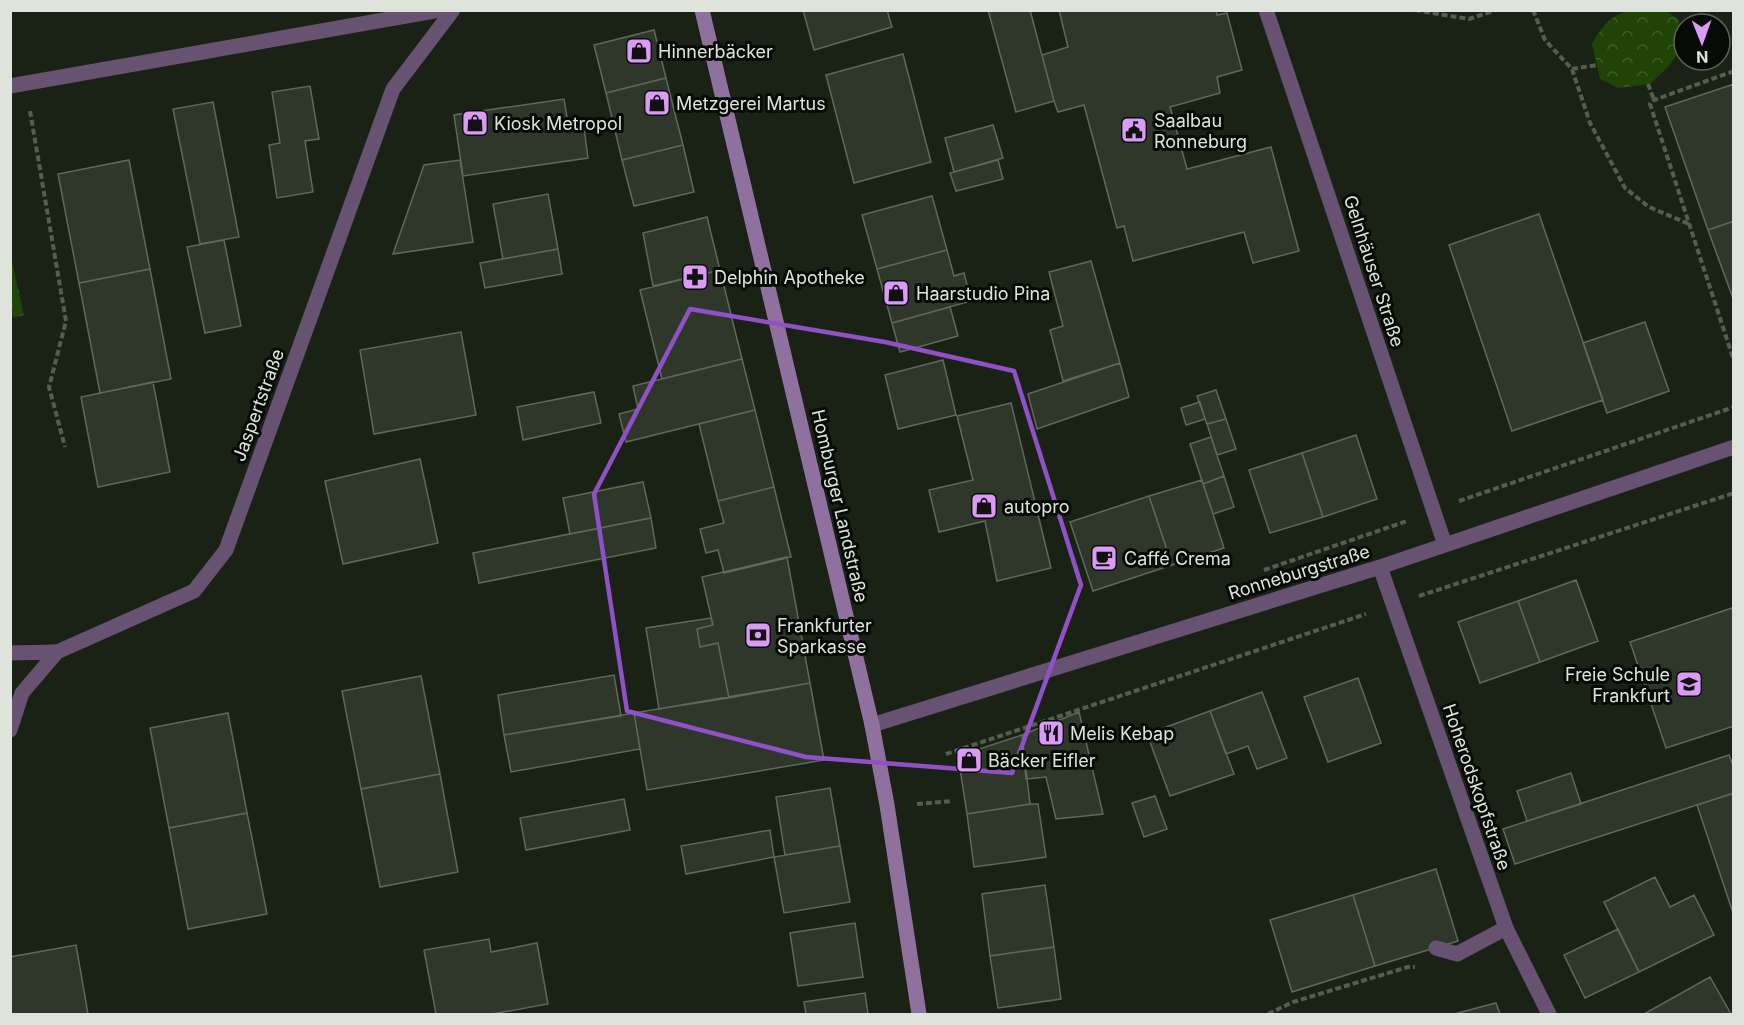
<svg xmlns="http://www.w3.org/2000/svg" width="1744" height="1025" font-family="Inter,sans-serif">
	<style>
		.park { fill: url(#park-crowns) }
		.building { fill: #2f372b; stroke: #5f695b; stroke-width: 1.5 }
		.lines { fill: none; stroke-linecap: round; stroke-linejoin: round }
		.path { stroke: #555d52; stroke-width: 4; stroke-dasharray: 6 3; stroke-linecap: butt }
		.lane { stroke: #675371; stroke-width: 15 }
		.street { stroke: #675371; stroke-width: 15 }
		.secondary { stroke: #90709f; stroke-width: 15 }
		.marked { fill: none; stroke: #8f51c5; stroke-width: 4.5; stroke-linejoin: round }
		.labels { text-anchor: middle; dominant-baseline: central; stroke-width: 6; stroke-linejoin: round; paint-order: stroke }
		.poi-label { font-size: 18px; fill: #dee4dc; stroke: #070a06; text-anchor: start }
		.street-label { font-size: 18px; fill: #dee4dc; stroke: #070a06 }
	</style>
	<defs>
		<pattern id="park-crowns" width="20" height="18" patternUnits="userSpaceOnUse" patternTransform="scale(1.5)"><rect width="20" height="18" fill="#1f4406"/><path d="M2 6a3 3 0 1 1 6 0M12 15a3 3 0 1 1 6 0" fill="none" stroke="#3f5f2a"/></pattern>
	</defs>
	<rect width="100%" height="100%" fill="#1a2216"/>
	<path class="park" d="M1633,10L1667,11L1679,20L1683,45L1669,66L1650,84L1618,88L1600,79L1592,44C1602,26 1611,14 1633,10Z
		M11,257L24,315L11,318H10Z"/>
	<path class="building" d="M803,10H887L892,27L814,50Z
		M988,10H1030L1054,101L1016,112Z
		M1059,10H1216L1217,15L1227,13L1242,70L1217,77L1220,93L1170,107L1187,169L1271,147L1299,251L1253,263L1244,232L1133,261L1124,226L1117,228L1084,105L1058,112L1054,101L1042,55L1068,47Z
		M654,30L666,78L606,93L594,45Z
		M903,54L931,162L854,183L826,75Z
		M666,78L683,145L622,160L606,93Z
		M1734,84V221L1708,230L1665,107Z
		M310,86L319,139L305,141L313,192L277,198L269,145L280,143L272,92Z
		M564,99L568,123L583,121L588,158L463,176L454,115Z
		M213,102L239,237L200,244L173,109Z
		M993,125L1003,158L954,172L945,138Z
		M683,145L694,192L634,206L622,160Z
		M129,160L150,269L79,283L58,174Z
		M460,160L473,242L393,254L424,165Z
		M998,160L1003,179L956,191L950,173Z
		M548,194L558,249L503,259L493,204Z
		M932,196L947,250L877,269L862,215Z
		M1539,214L1603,400L1512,431L1449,245Z
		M707,217L720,270L653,286L643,233Z
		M1734,221V301L1708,230Z
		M224,240L241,326L205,333L187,247Z
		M558,249L562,274L485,288L480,263Z
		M947,250L954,276L964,273L971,301L892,323L877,269Z
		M1091,261L1120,363L1063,381L1050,330L1063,326L1049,272Z
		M150,269L171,379L100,393L79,283Z
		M720,270L742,359L662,379L640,290Z
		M950,307L958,336L900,352L892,323Z
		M1645,322L1669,391L1607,413L1583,343Z
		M461,332L476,415L374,434L360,350Z
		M742,359L755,410L626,442L619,414L638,409L633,386Z
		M943,360L956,415L898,429L885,375Z
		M1120,363L1129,397L1037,429L1028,394Z
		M153,382L170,472L98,487L81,397Z
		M1216,390L1226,419L1207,424L1197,396Z
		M594,392L601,423L523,440L517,407Z
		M1200,402L1205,419L1186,425L1181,408Z
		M1011,403L1051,568L997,581L985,521L939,532L929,490L973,480L957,416Z
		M755,410L774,487L718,501L699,424Z
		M1226,419L1236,449L1217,455L1207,424Z
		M1356,435L1377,499L1323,517L1302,453Z
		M1211,437L1224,476L1203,484L1190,444Z
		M1302,453L1323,517L1270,533L1249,470Z
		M420,459L438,543L343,564L325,481Z
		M1224,476L1234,507L1213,514L1203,484Z
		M1202,480L1224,548L1172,565L1149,496Z
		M643,482L651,518L570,534L563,498Z
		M774,487L791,557L724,573L718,550L706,553L700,529L724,523L718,501Z
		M1149,496L1172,565L1093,591L1070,522Z
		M651,518L656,548L479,583L473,553Z
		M787,557L810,683L729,698L718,643L700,647L697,629L713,625L702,577Z
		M1576,580L1598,641L1540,662L1518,601Z
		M1518,601L1540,662L1480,683L1458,622Z
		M1732,608L1734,614V726L1666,748L1630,642Z
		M711,618L713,625L697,629L700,647L718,643L729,698L659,709L646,628Z
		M614,675L621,716L504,735L498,695Z
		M421,676L440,774L361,789L342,691Z
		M1358,678L1381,743L1328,762L1304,697Z
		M810,683L824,760L647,790L634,713Z
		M1262,692L1287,758L1257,769L1248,746L1226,754L1210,711Z
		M1210,711L1234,774L1170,796L1147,734Z
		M1079,712L1103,814L1056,819L1046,777L1026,779L1022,735Z
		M228,713L247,813L169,828L150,728Z
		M634,713L640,749L511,772L504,735Z
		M1022,735L1030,804L967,814L958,756Z
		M1729,755L1734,768V793L1515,864L1503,829Z
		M1571,773L1581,804L1527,821L1517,791Z
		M440,774L458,872L380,887L361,789Z
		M830,788L840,846L785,855L776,797Z
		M1734,793V916L1697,805Z
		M1155,796L1167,829L1144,837L1132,803Z
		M624,799L630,830L526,850L520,818Z
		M1030,804H1038L1046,857L974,867L967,814Z
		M247,813L267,914L188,929L169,828Z
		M770,830L774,857L686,874L681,846Z
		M840,846L850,902L784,913L774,857Z
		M1436,869L1458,941L1375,966L1353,895Z
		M1655,877L1670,907L1694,895L1714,935L1639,972L1604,902Z
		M1045,885L1054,947L990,956L982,894Z
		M1353,895L1375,966L1292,992L1270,920Z
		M855,923L863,977L798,986L790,933Z
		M1618,929L1639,972L1585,998L1564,955Z
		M489,939L491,952L537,943L548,1004L492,1014H436L424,950Z
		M76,945L88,1014H10V957Z
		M1054,947L1061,999L998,1008L990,956Z
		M1710,977L1731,1014H1644Z
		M865,993L868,1014H806L804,1002Z
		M1496,1003L1500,1014H1454Z"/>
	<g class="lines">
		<path class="path" d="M1415,10L1469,19L1496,10
			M1533,10L1545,40L1572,69L1590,123L1625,188L1649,207L1689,224
			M1572,69L1597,65
			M1734,71L1654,100L1650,104L1734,361
			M1648,84L1654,100
			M30,111L66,321L49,387L65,447
			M1459,501L1734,407
			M1264,570L1407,521
			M1419,596L1734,493
			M946,754L1366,614
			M917,804L952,801
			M1268,1014L1293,1002L1408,967H1415"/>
		<path class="lane" d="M10,653L57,652
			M1436,948L1457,954L1506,928"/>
		<path class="street" d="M1266,10L1445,545
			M10,86L440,10
			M1380,567L1506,928L1549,1014
			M872,725L1380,567L1734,447
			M10,730L22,693L57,652L194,591L226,550L393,89L453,10"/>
		<path class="secondary" d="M702,10L872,725L887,805L919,1014"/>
	</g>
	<path class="marked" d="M690,309L885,342L1014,371L1081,585L1012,773L806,757L627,711L594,494Z"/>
	<defs>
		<symbol id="shop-square" viewBox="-11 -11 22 22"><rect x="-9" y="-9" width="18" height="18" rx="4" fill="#da9af6" stroke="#070a06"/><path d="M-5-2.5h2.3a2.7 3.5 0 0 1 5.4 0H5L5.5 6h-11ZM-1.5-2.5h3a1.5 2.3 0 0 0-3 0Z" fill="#111"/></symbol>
		<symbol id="civic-square" viewBox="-11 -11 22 22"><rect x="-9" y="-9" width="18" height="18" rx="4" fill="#da9af6" stroke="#070a06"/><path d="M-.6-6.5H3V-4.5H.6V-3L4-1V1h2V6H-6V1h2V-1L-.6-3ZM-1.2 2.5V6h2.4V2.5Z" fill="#111"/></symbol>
		<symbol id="pharmacy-square" viewBox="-11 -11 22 22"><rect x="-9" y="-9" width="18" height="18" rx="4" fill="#da9af6" stroke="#070a06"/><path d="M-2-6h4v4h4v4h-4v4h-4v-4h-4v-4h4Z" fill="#111"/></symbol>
		<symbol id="cafe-square" viewBox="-11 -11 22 22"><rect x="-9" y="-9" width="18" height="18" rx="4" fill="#da9af6" stroke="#070a06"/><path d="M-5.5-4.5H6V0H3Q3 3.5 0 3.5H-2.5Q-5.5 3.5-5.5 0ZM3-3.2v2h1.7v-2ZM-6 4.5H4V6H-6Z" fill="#111"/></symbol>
		<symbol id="bank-square" viewBox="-11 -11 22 22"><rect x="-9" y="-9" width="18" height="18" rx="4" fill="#da9af6" stroke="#070a06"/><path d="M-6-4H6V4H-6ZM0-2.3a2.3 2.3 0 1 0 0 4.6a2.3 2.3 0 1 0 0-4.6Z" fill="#111"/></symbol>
		<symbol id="school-square" viewBox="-11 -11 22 22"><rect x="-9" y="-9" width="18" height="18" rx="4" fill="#da9af6" stroke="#070a06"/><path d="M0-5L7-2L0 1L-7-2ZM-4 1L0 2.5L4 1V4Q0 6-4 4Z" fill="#111"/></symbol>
		<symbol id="restaurant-square" viewBox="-11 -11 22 22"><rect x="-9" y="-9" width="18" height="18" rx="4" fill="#da9af6" stroke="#070a06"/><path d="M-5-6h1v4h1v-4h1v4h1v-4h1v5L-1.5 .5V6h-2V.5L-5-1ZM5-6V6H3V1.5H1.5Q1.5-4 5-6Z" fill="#111"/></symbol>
	</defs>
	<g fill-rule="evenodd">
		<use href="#shop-square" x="624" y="36" width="30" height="30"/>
		<use href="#shop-square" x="642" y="88" width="30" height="30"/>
		<use href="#shop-square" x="460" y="108" width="30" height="30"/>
		<use href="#civic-square" x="1119" y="115" width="30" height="30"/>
		<use href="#pharmacy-square" x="680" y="262" width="30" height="30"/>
		<use href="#shop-square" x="881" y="278" width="30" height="30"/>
		<use href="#shop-square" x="969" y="491" width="30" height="30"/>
		<use href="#cafe-square" x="1089" y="543" width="30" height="30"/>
		<use href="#bank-square" x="743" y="620" width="30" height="30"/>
		<use href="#school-square" x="1674" y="669" width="30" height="30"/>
		<use href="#restaurant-square" x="1036" y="718" width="30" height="30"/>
		<use href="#shop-square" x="954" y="745" width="30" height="30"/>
	</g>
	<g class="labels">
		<g class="poi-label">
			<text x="658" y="51">Hinnerbäcker</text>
			<text x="676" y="103">Metzgerei Martus</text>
			<text x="1154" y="120">Saalbau<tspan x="1154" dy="21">Ronneburg</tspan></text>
			<text x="494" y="123">Kiosk Metropol</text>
			<text x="714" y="277">Delphin Apotheke</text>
			<text x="916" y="293">Haarstudio Pina</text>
			<text x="1004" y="506">autopro</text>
			<text x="1124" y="558">Caffé Crema</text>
			<text x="777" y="625">Frankfurter<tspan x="777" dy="21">Sparkasse</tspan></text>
			<text x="1670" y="674" text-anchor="end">Freie Schule<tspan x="1670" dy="21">Frankfurt</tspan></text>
			<text x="1070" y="733">Melis Kebap</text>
			<text x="988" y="760">Bäcker Eifler</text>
		</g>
		<g class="street-label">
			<text transform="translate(1374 271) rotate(72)">Gelnhäuser Straße</text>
			<text transform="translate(258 405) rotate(-70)">Jaspertstraße</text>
			<text transform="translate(840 506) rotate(77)">Homburger Landstraße</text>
			<text transform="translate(1299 572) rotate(-17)">Ronneburgstraße</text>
			<text transform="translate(1477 787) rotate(71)">Hoherodskopfstraße</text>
		</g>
	</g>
	<rect width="1744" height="1025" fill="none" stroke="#dee4dc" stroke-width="24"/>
	<g transform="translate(1702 42) rotate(179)"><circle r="28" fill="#070a06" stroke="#5d615c" stroke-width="1.5"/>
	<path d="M0-4.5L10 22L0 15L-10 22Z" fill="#da9af6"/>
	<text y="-9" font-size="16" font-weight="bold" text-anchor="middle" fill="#dee4dc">N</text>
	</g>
</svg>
